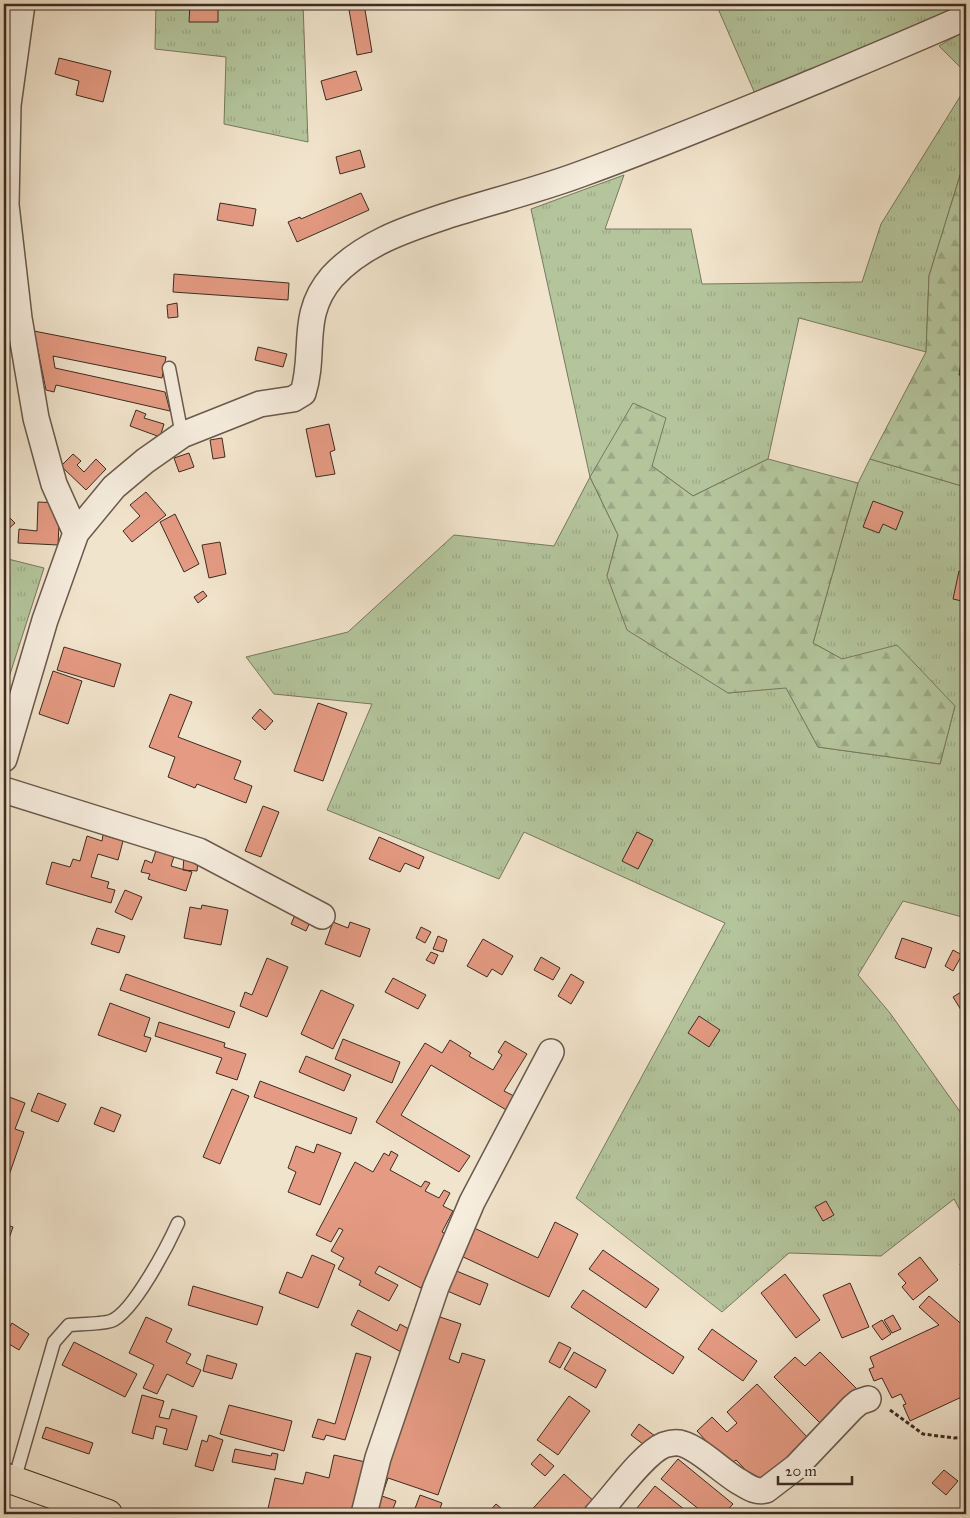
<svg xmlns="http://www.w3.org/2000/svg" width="970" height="1518" font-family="'IM FELL Great Primer',serif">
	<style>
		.grass { fill: url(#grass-tufts); stroke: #787860 }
		.forest { fill: url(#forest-firs); stroke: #787860 }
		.building { fill: #e59b83; stroke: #3c2b23 }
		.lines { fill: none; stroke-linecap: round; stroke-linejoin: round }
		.lane-casing { stroke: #69594d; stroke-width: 15 }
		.street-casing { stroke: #69594d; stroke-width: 28 }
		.highway-casing { stroke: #3c2b23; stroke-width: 30 }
		.path { stroke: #3c2b23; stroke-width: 3; stroke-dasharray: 4 2.5; stroke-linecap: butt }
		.lane { stroke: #f6edde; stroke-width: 12 }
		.street { stroke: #f6edde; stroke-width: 25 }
		.highway { stroke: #f1e4cc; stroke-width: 28 }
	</style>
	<defs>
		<pattern id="grass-tufts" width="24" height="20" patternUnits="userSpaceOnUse" patternTransform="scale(1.25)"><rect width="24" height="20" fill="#b4c59c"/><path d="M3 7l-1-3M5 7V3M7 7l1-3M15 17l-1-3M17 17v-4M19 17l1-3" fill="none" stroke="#9ca986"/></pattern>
		<pattern id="forest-firs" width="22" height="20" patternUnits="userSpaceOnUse" patternTransform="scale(1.25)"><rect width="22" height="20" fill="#b4c59c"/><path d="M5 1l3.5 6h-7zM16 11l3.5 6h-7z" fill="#9ca986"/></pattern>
	</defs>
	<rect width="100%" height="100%" fill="#f1e4cc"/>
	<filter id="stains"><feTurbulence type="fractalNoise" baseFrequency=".004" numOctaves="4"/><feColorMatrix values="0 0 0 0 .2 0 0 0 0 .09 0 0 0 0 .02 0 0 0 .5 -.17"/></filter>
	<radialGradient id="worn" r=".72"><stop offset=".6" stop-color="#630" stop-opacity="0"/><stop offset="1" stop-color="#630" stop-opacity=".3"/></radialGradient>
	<path class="grass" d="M156,4H303L308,142L224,124L226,57L155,49Z
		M716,4H960L952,12L756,96Z
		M966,30V73L939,46Z
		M966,87V156L929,276L926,352L799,318L768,459L693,496L652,466L590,477L618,535L607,576L728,693L786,687L818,747L940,764L955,706L842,659L813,643L858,483L870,459L962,486L966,476V918L903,901L858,975L890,1013L966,1120V1221L954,1199L881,1256L789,1253L722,1312L576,1198L725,923L524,832L499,879L327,810L372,704L274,694L246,657L348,632L454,535L554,546L590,477L531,209L624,175L605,229H691L702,284L862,282L881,224Z
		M4,558L44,568L4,693Z"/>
	<path class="forest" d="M966,156V476L962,486L870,459L926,352L929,276Z
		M633,403L666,418L652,466L693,496L768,459L858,483L813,643L842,659L897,645L955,706L940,764L818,747L786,688L728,693L627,630L607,576L618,535L590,477Z"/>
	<path class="building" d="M190,4H218V22H189Z
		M348,4H364L372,52L357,55Z
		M59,58L111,71L103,102L76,95L79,81L55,74Z
		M356,71L362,90L326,100L321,81Z
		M360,150L365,167L340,174L336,157Z
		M361,193L369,210L297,242L288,222L300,217L301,219Z
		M220,203L256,209L253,226L217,220Z
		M174,274L289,283L288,300L173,292Z
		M177,303L178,317L168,318L167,305Z
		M34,331L166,357L162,378L53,356L55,368L165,392L170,411L56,385L54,392L46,390Z
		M258,347L287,354L283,367L255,360Z
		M962,355H966V377L959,375Z
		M136,410L146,414L144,418L164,424L160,437L130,426Z
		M329,424L335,450L330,452L335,474L316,477L306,429Z
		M222,438L225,457L213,459L210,440Z
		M189,453L194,467L179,472L174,458Z
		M73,454L81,461L77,465L84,472L96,459L106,469L86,490L61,466Z
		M146,492L166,515L132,542L123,531L140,516L130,505Z
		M873,501L903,512L896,530L883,524L879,533L863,527Z
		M38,502L60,503L58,545L18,543L19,529L37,531Z
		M4,512L15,523L5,532L4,531Z
		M175,514L199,564L184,572L160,522Z
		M220,542L226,574L209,578L202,545Z
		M959,571L966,572V602L953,599Z
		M203,591L207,596L198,603L194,597Z
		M64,647L121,664L114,687L57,670Z
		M53,671L82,681L68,724L39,714Z
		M170,694L192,702L178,737L241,761L234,779L252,786L246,803L197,784L195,788L168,777L175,757L149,747Z
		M318,703L347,713L323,781L294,771Z
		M260,709L273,721L265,730L252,718Z
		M263,806L279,812L261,857L245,851Z
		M637,832L653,840L638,869L622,861Z
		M103,835L123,841L118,860L98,854L91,877L109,882L107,888L115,890L111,903L46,884L52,862L70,867L73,859L80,861L87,836L102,841Z
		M379,837L424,857L419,869L405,863L400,872L369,859Z
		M159,841L177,847L171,866L192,872L186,891L148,879L150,874L141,872L145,860L152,863Z
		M199,852L197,871L183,870L184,856Z
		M125,890L142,897L132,920L115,912Z
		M202,905L228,910L221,945L184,938L190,907L201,909Z
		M295,915L310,922L306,931L291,924Z
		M333,922L348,928L350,922L370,929L360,957L325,944Z
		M421,927L431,932L425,943L416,938Z
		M97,928L125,936L119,953L91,944Z
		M438,936L447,940L443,952L433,949Z
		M902,938L932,948L925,968L895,958Z
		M483,939L513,956L502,975L492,969L487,977L467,966Z
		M953,950L962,955L953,971L945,966Z
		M431,952L438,955L434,964L426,960Z
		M541,957L560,968L553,980L534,970Z
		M267,958L288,967L267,1017L240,1006L245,992L252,995Z
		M126,974L235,1012L229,1028L120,990Z
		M571,974L584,982L571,1004L558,996Z
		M393,978L426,995L418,1009L385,992Z
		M966,989V1018L953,997Z
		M321,990L354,1005L333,1049L301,1034Z
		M110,1003L150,1018L144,1036L151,1038L146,1052L98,1035Z
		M699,1016L720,1030L709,1047L688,1033Z
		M159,1022L225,1043L224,1047L246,1054L237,1080L216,1073L222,1058L155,1036Z
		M343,1039L400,1062L392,1083L335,1059Z
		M450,1040L471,1053L469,1056L493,1070L502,1055L498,1052L505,1041L527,1054L504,1091L516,1097L508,1111L431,1065L401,1115L470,1156L459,1172L376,1122L425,1043L442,1053Z
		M306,1056L351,1075L344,1091L299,1072Z
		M260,1081L357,1118L351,1134L254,1097Z
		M232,1089L249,1096L220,1164L203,1157Z
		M38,1093L66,1104L58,1122L31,1111Z
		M4,1095L25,1103L15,1129L24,1132L6,1184L4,1183Z
		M101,1107L121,1115L114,1132L94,1124Z
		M317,1144L341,1153L320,1205L288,1192L296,1172L288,1168L296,1146L314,1153Z
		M391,1151L398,1155L390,1170L421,1187L425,1181L430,1183L425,1191L439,1198L444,1190L450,1193L443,1206L453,1211L442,1232L450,1236L421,1288L379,1266L375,1273L398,1285L389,1301L359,1285L361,1281L338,1269L344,1258L331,1251L343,1230L339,1228L331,1242L316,1235L355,1162L373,1172L384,1153L389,1156Z
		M826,1201L834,1215L823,1221L815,1207Z
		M555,1222L578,1234L549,1297L459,1255L472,1227L538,1258Z
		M4,1224L13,1227L6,1247L4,1246Z
		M603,1250L659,1289L646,1308L589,1269Z
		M312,1255L335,1265L318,1308L279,1293L287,1272L302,1278Z
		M920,1257L938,1280L913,1300L902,1287L906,1283L898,1274Z
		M966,1262V1280L960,1264Z
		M454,1270L488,1284L480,1305L445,1290Z
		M785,1274L820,1320L796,1338L761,1293Z
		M850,1283L869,1327L842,1338L823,1295Z
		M193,1286L263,1307L257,1325L188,1305Z
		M583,1290L684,1357L673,1374L571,1307Z
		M929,1296L966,1328V1395L910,1421L903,1405L906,1404L901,1394L892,1398L882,1378L874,1381L869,1369L874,1367L870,1357L939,1325L919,1307Z
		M358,1310L397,1331L400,1324L414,1332L403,1353L351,1325Z
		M893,1315L901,1329L892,1333L884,1320Z
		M437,1316L461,1324L449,1359L459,1363L462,1353L485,1360L438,1495L388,1478L382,1496L396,1501L391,1514H388L371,1508Z
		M146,1317L172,1329L166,1342L191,1354L186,1363L201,1370L193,1387L167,1374L157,1394L143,1388L154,1365L129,1353Z
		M882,1320L891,1334L882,1340L872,1326Z
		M12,1323L29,1334L19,1350L4,1341V1336Z
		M712,1329L757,1361L743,1381L698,1349Z
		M74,1342L137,1374L125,1397L62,1365Z
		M559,1342L571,1348L560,1368L549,1362Z
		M574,1352L606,1370L596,1388L564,1369Z
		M820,1352L860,1392L824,1427L774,1377L795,1357L805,1366Z
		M356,1353L371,1357L345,1440L326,1435L324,1440L312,1437L318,1419L335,1424Z
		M207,1355L237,1364L232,1379L203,1371Z
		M757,1384L808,1438L759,1484L736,1460L729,1466L697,1431L712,1417L727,1432L737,1423L727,1412Z
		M142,1395L164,1401L159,1417L169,1419L172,1409L197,1416L187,1450L163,1444L167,1429L156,1426L153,1439L132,1433Z
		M569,1396L590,1411L558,1455L537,1440Z
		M229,1405L292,1421L284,1451L220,1434Z
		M639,1424L655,1436L647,1447L631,1435Z
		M46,1427L93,1443L89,1454L42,1438Z
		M209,1435L223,1440L213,1471L195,1466L202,1440L207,1442Z
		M235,1449L271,1456L272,1453L278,1454L275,1470L232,1462Z
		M540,1454L554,1466L545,1476L531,1464Z
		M334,1455L370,1463L359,1514H274L267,1513L275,1478L303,1484L306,1472L329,1478Z
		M678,1459L733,1504L724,1514H705L661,1479Z
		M944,1470L958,1481L946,1495L932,1483Z
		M564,1474L596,1503L586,1514H528Z
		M655,1486L690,1514H644L637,1508Z
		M420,1495L442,1503L438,1514H398L400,1509L413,1514Z
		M496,1504L508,1514H487Z"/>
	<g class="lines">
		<defs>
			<path id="lane" d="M169,368L182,435
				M14,1481L54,1342L69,1325C80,1324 102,1324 111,1321C133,1313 168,1245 178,1223"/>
			<path id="street" d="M22,4L8,105L6,205L19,318L36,418L54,484L76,533
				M4,759L45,620L76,533L114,487L145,461L182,435L260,404L293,399L303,393C316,352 299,315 332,277C363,243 407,229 449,215C493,201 538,190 581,174C661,145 738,113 816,81C866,60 917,39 966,17
				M4,790L199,851L322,916
				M364,1514L378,1458L436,1287L472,1202L551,1052
				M597,1514C613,1497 644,1453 664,1445C670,1443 678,1442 683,1444C698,1448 723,1472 738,1481C747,1486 755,1493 766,1490L796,1467L852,1408L859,1402L868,1399"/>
			<path id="highway" d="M4,1477L108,1514"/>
		</defs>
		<use href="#lane" class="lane-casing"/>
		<use href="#street" class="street-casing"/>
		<use href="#highway" class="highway-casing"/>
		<path class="path" d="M890,1410L923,1434L954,1438L966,1437"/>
		<use href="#lane" class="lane"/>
		<use href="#street" class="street"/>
		<use href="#highway" class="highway"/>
	</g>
	<rect width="970" height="1518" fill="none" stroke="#f1e4cc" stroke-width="20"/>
	<rect x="5" y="5" width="960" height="1508" fill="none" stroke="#3c2b23" stroke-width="2.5"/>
	<rect x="10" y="10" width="950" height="1498" fill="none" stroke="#3c2b23"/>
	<path d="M778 1476v8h74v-8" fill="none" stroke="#3c2b23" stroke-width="2.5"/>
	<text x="785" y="1476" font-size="15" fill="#3c2b23" stroke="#f6edde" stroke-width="4" paint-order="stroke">20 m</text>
	<rect width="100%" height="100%" filter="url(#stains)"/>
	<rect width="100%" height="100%" fill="url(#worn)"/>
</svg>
